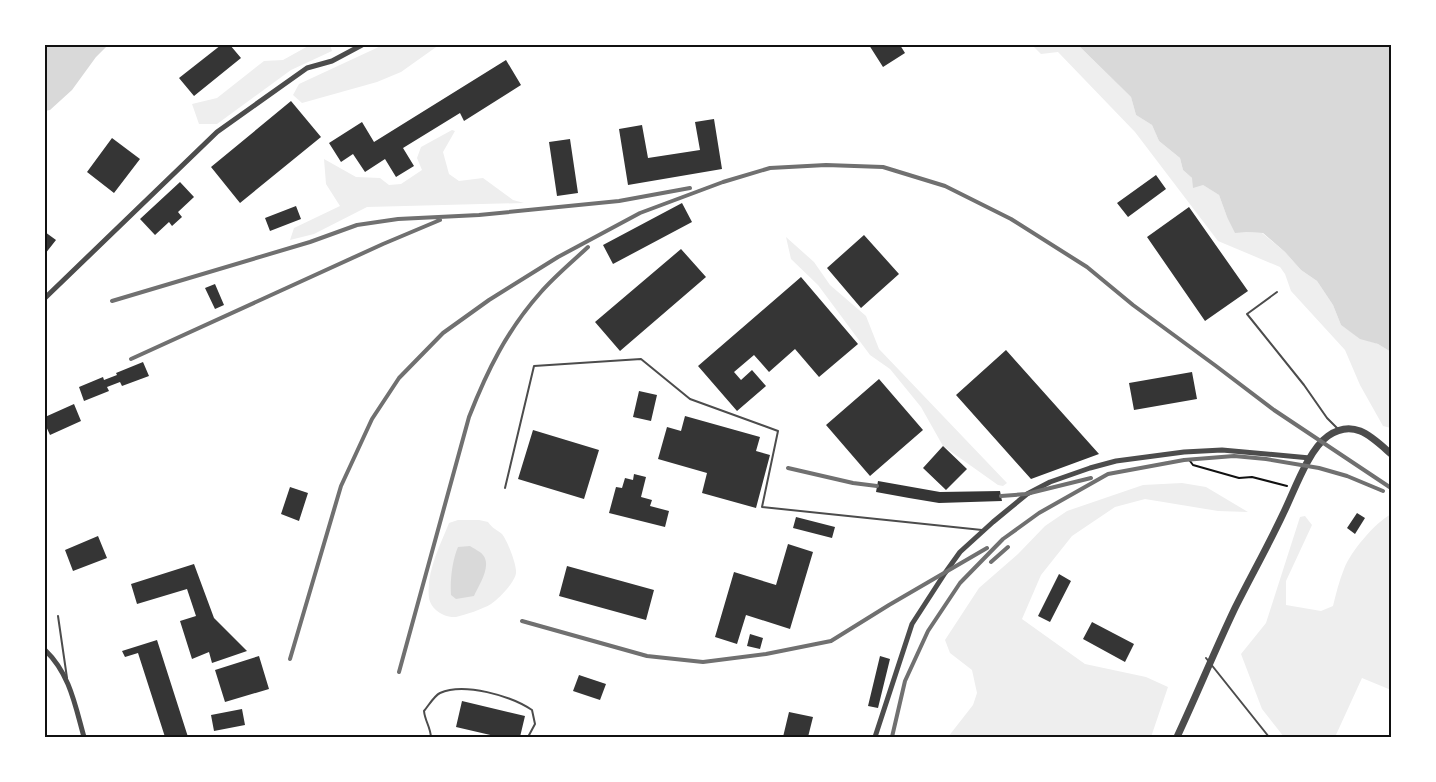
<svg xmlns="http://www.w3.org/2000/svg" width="1436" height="782" font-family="Literata,serif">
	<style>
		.green { fill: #eee }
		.water { fill: #d9d9d9 }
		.building { fill: #353535 }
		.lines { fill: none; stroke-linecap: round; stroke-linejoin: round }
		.path { stroke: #111; stroke-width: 2 }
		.service { stroke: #4c4c4c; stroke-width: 2 }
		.minor { stroke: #4c4c4c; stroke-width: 5 }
		.tertiary { stroke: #4c4c4c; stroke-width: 7 }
		.rail { stroke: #707070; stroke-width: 4 }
		.neatline { fill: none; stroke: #111; stroke-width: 2 }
	</style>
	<rect width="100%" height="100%" fill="#fff"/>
	<path class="green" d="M310,45H330L332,51L291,70L217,124H199L192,104L217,98L264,61L283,60Z
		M383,45H439L401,72L377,82L302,103L293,95L299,84Z
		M1032,45H1078L1131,97L1136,115L1152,125L1159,141L1180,158L1183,170L1192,178L1219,195L1227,217L1246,232L1262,233L1285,252L1301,270L1317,281L1333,305L1341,325L1360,338L1378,344L1391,352V428L1383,426L1360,385L1345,350L1291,291L1285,274L1280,267L1218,241L1135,132L1058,52L1041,54Z
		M452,130L455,131L443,152L449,174L459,181L483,178L513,200L524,203L367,207L314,234L290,240L294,228L340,206L326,184L324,159L356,177L380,178L389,185L401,184L422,170L417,158L421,147Z
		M786,237L814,262L830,285L866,316L879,349L1007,483L1003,486L998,485L943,446L921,407L890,369L870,355L818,285L791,259Z
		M1182,483L1206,487L1248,512L1218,511L1145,499L1115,507L1072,536L1041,575L1022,619L1085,664L1146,677L1168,687L1151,737H948L973,705L977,693L972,670L950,653L945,640L979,588L1018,554L1045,526L1067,511L1143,485Z
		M1391,514V690L1362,678L1335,737H1284L1262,709L1241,654L1266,623L1300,517L1305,516L1312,525L1286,581V605L1321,611L1333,606C1336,594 1339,581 1344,569C1351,551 1375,523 1391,514Z
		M458,520H479L488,522C492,528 497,530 502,534C507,540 517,565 516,573C515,582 499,599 491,604C483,609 465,615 456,617C445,618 431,610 429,598C426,572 440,546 449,523Z"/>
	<path class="water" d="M45,45H108L96,57L72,90L50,110L45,111Z
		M1078,45H1391V352L1378,344L1360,339L1341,325L1333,305L1317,281L1301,270L1285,252L1263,233L1246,232L1235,233L1227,217L1219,195L1203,185L1193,188L1192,178L1183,170L1180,158L1159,141L1152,125L1136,115L1131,97Z
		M470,546C474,549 480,551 483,555C492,566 479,585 474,596L456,599L451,595C450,581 452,561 458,547Z"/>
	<path class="building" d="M221,45H230L241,58L194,96L179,78Z
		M869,45H900L905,53L883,67Z
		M506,60L521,85L464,121L460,113L403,148L414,166L396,177L385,159L365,172L353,154L341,162L329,143L362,122L374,142Z
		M291,101L321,137L240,203L211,167Z
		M714,119L722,169L628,185L619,129L642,125L648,158L700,150L695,122Z
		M112,138L140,159L114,193L87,172Z
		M570,139L578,193L557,196L549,142Z
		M1156,175L1166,189L1128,217L1117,203Z
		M180,182L194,197L178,212L182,217L172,226L169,222L155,235L140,219Z
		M682,203L692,222L613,264L603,245Z
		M296,206L301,219L270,231L265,218Z
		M1189,207L1248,291L1205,321L1147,237Z
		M45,232L56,240L45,254Z
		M864,235L899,274L861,308L827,268Z
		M681,249L706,277L620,351L595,322Z
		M801,277L858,344L819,377L795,349L769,372L754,355L734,372L741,380L752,370L766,386L737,411L698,366Z
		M215,284L224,305L215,309L205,288Z
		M1006,350L1099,454L1031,479L956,395Z
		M143,362L149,376L122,386L120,382L107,387L109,391L84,401L79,387L103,377L104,380L117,375L116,373Z
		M1192,372L1197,399L1134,410L1129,383Z
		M879,379L923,430L870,476L826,425Z
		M639,391L657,395L651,421L633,417Z
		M74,404L81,421L50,435L45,424V417Z
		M685,416L760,437L756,451L770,455L756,508L702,493L707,473L658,459L667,427L681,431Z
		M533,430L599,450L584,499L518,479Z
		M943,446L967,469L946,490L923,468Z
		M634,474L646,477L641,497L652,500L650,506L669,511L665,527L609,513L616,487L622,488L625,478L633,480Z
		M878,481L940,492L1000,491L1002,501L939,503L909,498L876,492Z
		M290,487L308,493L299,521L281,514Z
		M1357,513L1365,518L1355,534L1347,528Z
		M796,517L835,527L832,538L793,528Z
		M98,536L107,558L73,571L65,550Z
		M788,544L813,552L790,629L746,615L737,644L715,637L734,572L776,585Z
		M194,564L214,618L247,651L212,663L209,652L192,659L180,621L196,616L187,589L137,604L131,584Z
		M567,566L654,590L646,620L559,596Z
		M1059,574L1071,581L1050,622L1038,616Z
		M1092,622L1134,644L1125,662L1083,639Z
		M750,634L763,638L760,649L747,646Z
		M157,640L188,737H165L138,653L125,657L122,651Z
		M259,656L269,689L225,702L215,670Z
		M880,656L890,659L878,708L868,706Z
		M579,675L606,684L600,700L573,691Z
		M462,701L525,716L520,737H499L456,727Z
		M242,709L245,725L214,731L211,715Z
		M789,712L813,717L808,737H783Z"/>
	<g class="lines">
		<path class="path" d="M1190,461L1193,465L1239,478L1252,477L1287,486"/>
		<path class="service" d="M1277,292L1247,314L1304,385L1327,418L1338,429
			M505,488L534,366L641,359L690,399L778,431L762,507L982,530
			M58,616L67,678
			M1206,658L1269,737
			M431,737C430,726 425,721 424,711C429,705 434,696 440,693C464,682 511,696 532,710L535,724L528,737"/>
		<path class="minor" d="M45,298L217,132L307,68L332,61L362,45
			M45,650C70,674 75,705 84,737
			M875,737L912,624L945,573L960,552L993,522L1027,494L1050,482L1090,468L1116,461L1184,452L1222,450L1310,458"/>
		<path class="tertiary" d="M1177,737C1197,694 1215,650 1235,608C1251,576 1268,546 1283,514C1294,492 1308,450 1328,436C1354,418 1372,437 1391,454"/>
		<path class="rail" d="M112,301L310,242L357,225L398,219L479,215L619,201L690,188
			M131,359L383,244L440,220
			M788,468L853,483L877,486
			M1001,496L1026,494L1091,478
			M991,562L1008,547
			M522,621L647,656L703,662L766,654L831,641L889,605L987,548
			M290,659L341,486L372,419L399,378L443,333L489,300L558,257L640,213L723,182L770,168L826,165L883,167L945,186L1011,219L1087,267L1133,305L1216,366L1274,410L1391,488
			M399,672L469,417C487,371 507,330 541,292C555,276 572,262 588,247
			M892,737L905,681L928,631L960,583L1003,539L1039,513L1108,474L1184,460L1234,456L1266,459L1319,468L1347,476L1383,491"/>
	</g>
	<rect width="1436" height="782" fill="none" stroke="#ffffff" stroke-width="93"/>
	<rect x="46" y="46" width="1344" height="690" class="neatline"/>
</svg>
